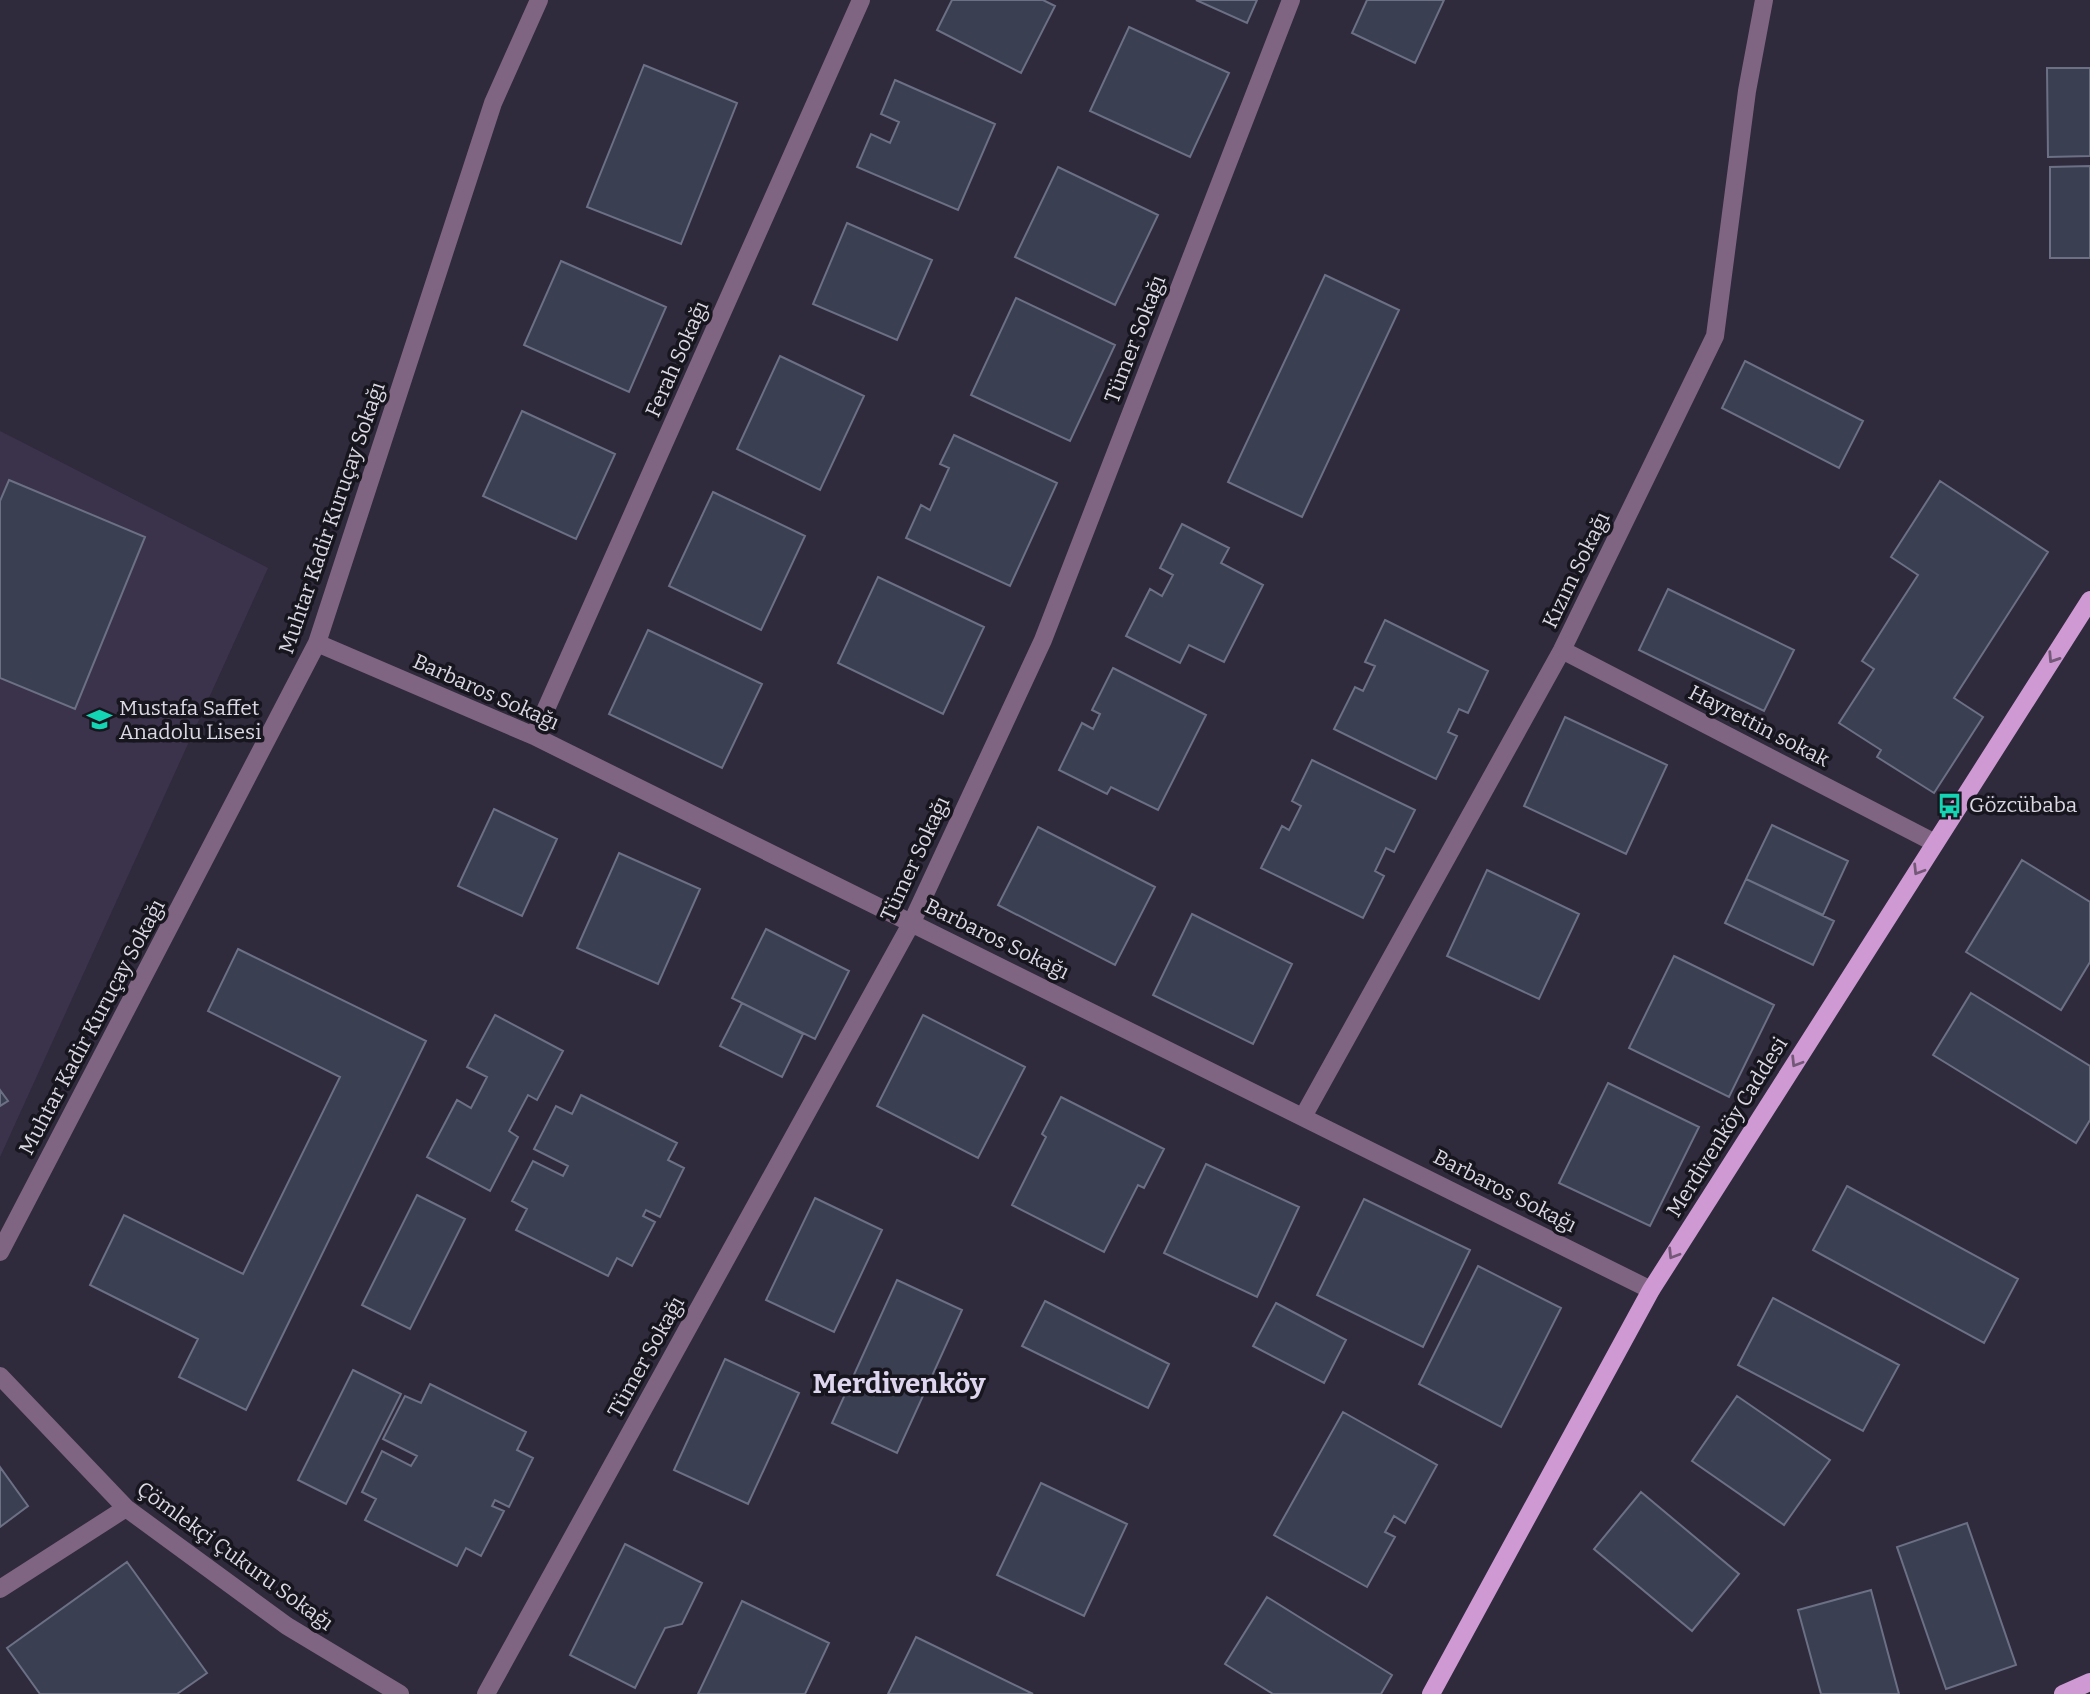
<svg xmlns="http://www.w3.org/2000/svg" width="2090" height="1694" font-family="Bitter,serif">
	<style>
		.built { fill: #3b334b }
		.building { fill: #3a3f52; stroke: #6b7085; stroke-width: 2 }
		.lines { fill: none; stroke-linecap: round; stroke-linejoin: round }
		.minor { stroke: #7f6581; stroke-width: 18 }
		.major { stroke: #cf9ad4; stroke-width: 18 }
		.oneway { stroke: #735878 }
		.labels { text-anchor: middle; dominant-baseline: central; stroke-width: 7; stroke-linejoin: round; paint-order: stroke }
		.street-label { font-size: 21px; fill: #dbd8e4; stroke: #17151d }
		.poi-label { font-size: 21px; fill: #dbd8e4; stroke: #17151d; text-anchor: start }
		.district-label { font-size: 28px; font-weight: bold; fill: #ddd6ee; stroke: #17151d }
	</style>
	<rect width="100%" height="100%" fill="#302a3d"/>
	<path class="built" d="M0,431L268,568L0,1157Z"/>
	<path class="building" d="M952,0H1043L1055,6L1021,73L937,30Z
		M1196,0H1257L1247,23Z
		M1367,0H1444L1415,63L1352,33Z
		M1129,27L1229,73L1190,157L1090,111Z
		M644,65L737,103L681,244L587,207Z
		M2047,68H2090V156L2048,157Z
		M895,80L995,124L958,210L857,167L871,134L890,143L899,122L881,114Z
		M2090,166V258H2050V167Z
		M1058,167L1158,215L1115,305L1015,257Z
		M847,223L932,260L897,340L813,304Z
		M561,261L666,307L629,392L524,345Z
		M1325,275L1399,310L1302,517L1228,482Z
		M1016,298L1115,345L1070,441L971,395Z
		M780,356L864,396L820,490L737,449Z
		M1745,361L1863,421L1839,468L1722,408Z
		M522,411L615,454L576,539L483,496Z
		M954,435L1057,483L1010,586L906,538L921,505L930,510L949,468L940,464Z
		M9,480L145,537L75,709L0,678V501Z
		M1940,481L2048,552L1954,698L1983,717L1934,793L1877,757L1881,750L1839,723L1874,669L1862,661L1918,575L1891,557Z
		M713,492L805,536L761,630L669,586Z
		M1182,524L1229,548L1221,563L1263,585L1224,662L1189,645L1180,663L1126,636L1150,589L1162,596L1173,575L1160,568Z
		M878,577L984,627L943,714L838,663Z
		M1668,589L1794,650L1764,711L1639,650Z
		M1385,620L1488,671L1468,713L1459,709L1448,732L1457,736L1436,779L1334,729L1355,687L1363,691L1375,666L1365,662Z
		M648,630L762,684L722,768L609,714Z
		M1113,668L1206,715L1158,810L1111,787L1107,794L1059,770L1082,723L1093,729L1100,714L1092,710Z
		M1565,717L1667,765L1626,854L1524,806Z
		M1312,760L1415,810L1394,852L1386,848L1375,871L1384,876L1363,918L1261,868L1282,826L1289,830L1301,806L1292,801Z
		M494,809L557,839L522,916L458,886Z
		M1772,825L1848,861L1823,915L1746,879Z
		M1038,827L1155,887L1115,965L998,905Z
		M619,853L700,889L658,984L577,948Z
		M2022,860L2090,902V962L2061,1010L1966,952Z
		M1487,870L1579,914L1539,999L1447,956Z
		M1746,879L1834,921L1813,965L1725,923Z
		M1192,914L1292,964L1253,1044L1153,995Z
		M766,929L849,971L815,1039L732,998Z
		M238,949L426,1041L246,1410L179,1377L198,1339L90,1285L124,1215L243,1274L340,1077L208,1011Z
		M1674,956L1774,1005L1729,1097L1629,1048Z
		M1971,993L2090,1066V1120L2076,1143L1933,1055Z
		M742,1003L803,1034L782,1077L720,1046Z
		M495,1015L563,1051L537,1100L528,1095L509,1131L518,1137L490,1191L427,1157L457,1100L471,1108L487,1077L467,1067Z
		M923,1015L1025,1067L978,1158L877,1106Z
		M1608,1083L1699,1127L1650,1226L1559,1183Z
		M0,1090L8,1101L0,1106Z
		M581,1095L677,1143L668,1160L684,1168L660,1217L646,1210L643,1216L655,1222L632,1266L617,1258L608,1276L516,1230L527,1209L512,1201L533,1161L563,1176L568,1166L534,1149L556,1106L572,1114Z
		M1061,1097L1164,1149L1144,1188L1138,1185L1104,1252L1012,1205L1046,1137L1042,1134Z
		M1206,1164L1299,1207L1257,1297L1164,1253Z
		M1847,1186L2018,1279L1984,1343L1813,1250Z
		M417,1195L465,1219L410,1329L362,1305Z
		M815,1198L882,1230L834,1332L766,1300Z
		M1364,1199L1470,1250L1423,1347L1317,1295Z
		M1478,1266L1561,1308L1501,1427L1419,1384Z
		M897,1280L962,1310L897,1453L832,1423Z
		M1773,1298L1899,1365L1863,1431L1738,1365Z
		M1045,1301L1169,1364L1148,1408L1022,1346Z
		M1276,1303L1346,1340L1324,1383L1253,1346Z
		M725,1359L799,1393L748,1504L674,1470Z
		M353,1370L401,1394L346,1504L298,1480Z
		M430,1384L526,1432L517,1450L533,1458L509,1507L495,1500L492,1506L504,1511L481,1556L466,1548L457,1566L365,1520L376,1499L362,1492L382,1451L411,1466L417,1456L383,1439L405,1396L421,1403Z
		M1737,1396L1830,1460L1784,1525L1692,1461Z
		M1343,1412L1437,1465L1405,1523L1394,1516L1385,1532L1395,1537L1367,1587L1274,1535Z
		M0,1467L28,1506L0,1527Z
		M1041,1483L1127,1524L1084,1616L997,1575Z
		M1641,1492L1739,1574L1692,1631L1594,1549Z
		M1967,1523L2016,1665L1946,1689L1897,1547Z
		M625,1544L702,1583L682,1624L665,1628L635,1688L570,1655Z
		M127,1562L207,1673L177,1694H40L7,1648Z
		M1871,1590L1899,1694H1821L1798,1610Z
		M1267,1597L1392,1675L1381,1694H1273L1225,1664Z
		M742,1601L829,1643L805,1694H698Z
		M916,1637L1033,1694H888Z"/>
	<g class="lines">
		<path class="minor" d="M317,643L534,736L1651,1290
			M1562,650L1935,843
			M534,736L861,0
			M1304,1115L1562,650L1715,336L1747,91L1764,0
			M0,1252L317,643L493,103L539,0
			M0,1376L126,1508L287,1626L400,1694
			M0,1589L126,1508
			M486,1694L912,922L1043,640L1291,0"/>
		<path class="major" d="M1431,1694L1651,1290L2090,600
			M2063,1694L2090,1682"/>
	</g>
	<defs><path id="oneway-chevron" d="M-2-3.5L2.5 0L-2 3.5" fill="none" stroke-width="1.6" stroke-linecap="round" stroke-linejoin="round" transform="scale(1.75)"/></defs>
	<g class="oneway">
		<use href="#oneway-chevron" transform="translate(2053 658) rotate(123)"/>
		<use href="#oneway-chevron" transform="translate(1918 870) rotate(122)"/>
		<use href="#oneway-chevron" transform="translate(1796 1062) rotate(122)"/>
		<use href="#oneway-chevron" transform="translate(1673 1254) rotate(122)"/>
	</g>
	<defs>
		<symbol id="school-bare" viewBox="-9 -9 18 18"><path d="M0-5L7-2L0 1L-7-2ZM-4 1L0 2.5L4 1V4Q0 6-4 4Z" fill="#13d5b3" stroke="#17151d" stroke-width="2.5" paint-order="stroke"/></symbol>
		<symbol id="bus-bare" viewBox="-9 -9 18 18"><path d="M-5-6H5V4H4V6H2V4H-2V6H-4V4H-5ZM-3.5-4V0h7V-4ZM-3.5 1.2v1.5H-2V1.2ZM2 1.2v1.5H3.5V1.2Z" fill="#13d5b3" stroke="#17151d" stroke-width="2.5" paint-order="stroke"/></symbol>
	</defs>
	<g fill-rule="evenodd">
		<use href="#school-bare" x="82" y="702" width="35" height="35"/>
		<use href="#bus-bare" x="1932" y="788" width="35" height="35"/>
	</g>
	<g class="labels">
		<g class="street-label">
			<text transform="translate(1135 339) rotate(-69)">Tümer Sokağı</text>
			<text transform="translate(677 359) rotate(-66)">Ferah Sokağı</text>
			<text transform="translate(332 518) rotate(-71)">Muhtar Kadir Kuruçay Sokağı</text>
			<text transform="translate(1576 570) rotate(-64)">Kızım Sokağı</text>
			<text transform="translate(486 692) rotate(24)">Barbaros Sokağı</text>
			<text transform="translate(1759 726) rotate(27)">Hayrettin sokak</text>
			<text transform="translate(915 859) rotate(-65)">Tümer Sokağı</text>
			<text transform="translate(997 939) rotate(26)">Barbaros Sokağı</text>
			<text transform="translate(92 1027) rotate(-62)">Muhtar Kadir Kuruçay Sokağı</text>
			<text transform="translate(1727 1127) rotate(-58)">Merdivenköy Caddesi</text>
			<text transform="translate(1505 1191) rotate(27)">Barbaros Sokağı</text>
			<text transform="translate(646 1357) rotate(-61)">Tümer Sokağı</text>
			<text transform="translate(235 1556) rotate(36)">Çömlekçi Çukuru Sokağı</text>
		</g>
		<g class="poi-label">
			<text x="119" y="708">Mustafa Saffet<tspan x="119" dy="24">Anadolu Lisesi</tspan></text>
			<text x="1969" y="805">Gözcübaba</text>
		</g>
		<g class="district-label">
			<text x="899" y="1383">Merdivenköy</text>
		</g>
	</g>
</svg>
